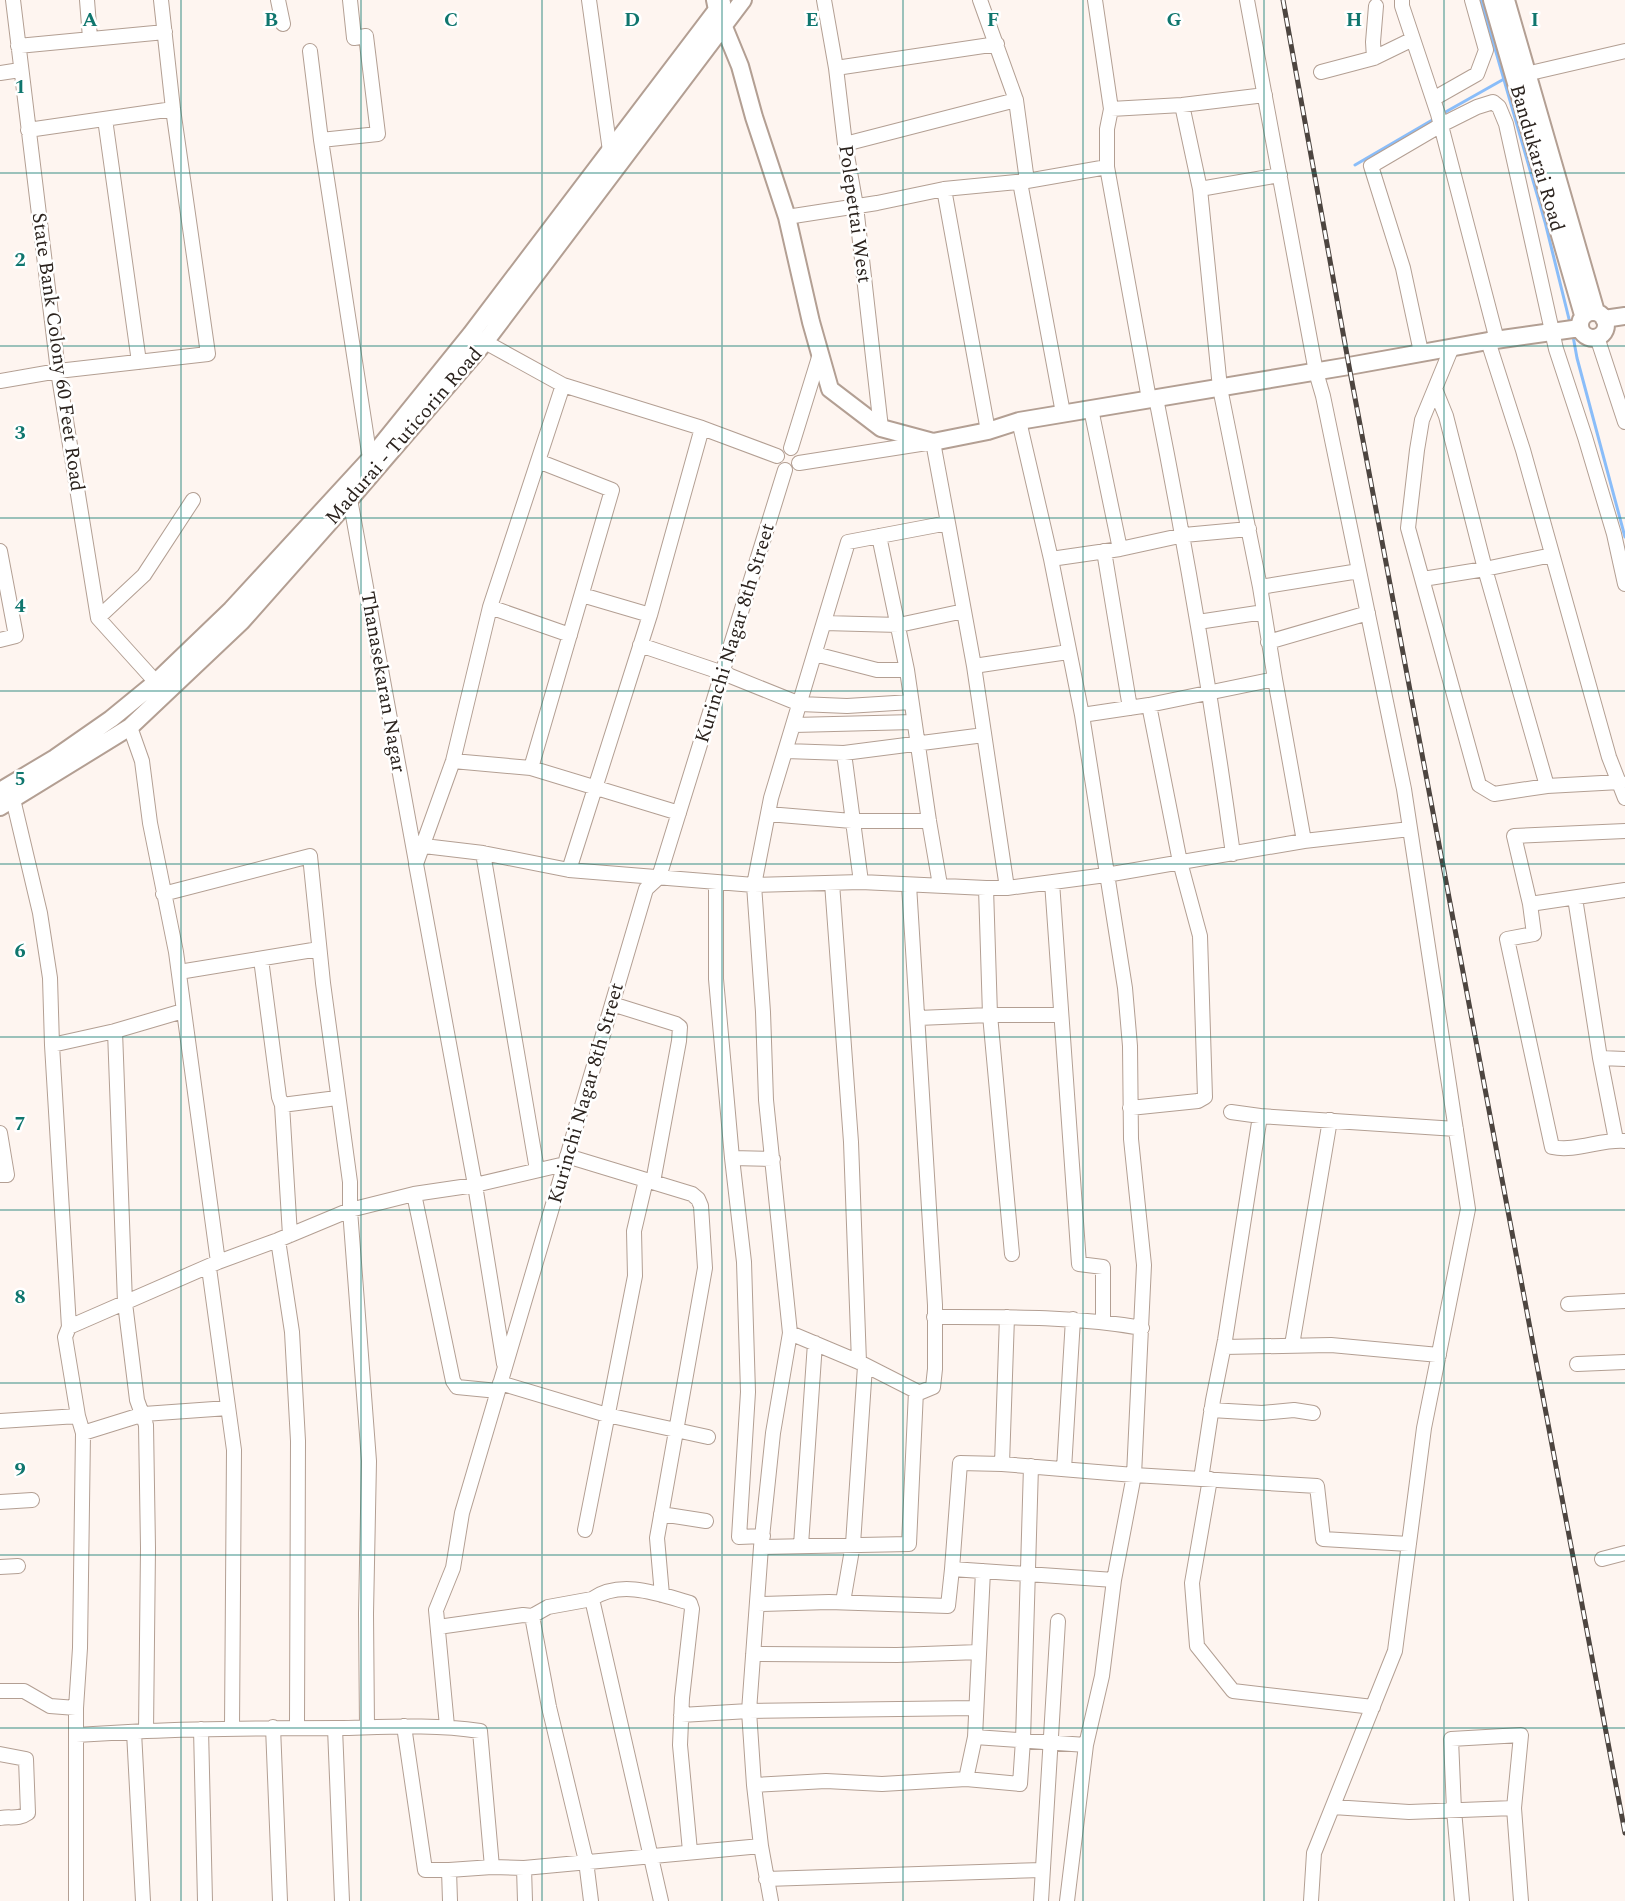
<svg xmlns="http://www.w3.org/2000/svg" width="1625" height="1901" font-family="Spectral,serif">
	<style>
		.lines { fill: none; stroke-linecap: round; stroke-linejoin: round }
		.stream { stroke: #8abdf9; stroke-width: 3 }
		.minor-casing { stroke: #b39f93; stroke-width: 16 }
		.major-casing { stroke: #b39f93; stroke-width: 20 }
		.minor { stroke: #fff; stroke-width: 14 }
		.major { stroke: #fff; stroke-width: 16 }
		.rail-casing { stroke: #4d4540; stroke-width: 5 }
		.rail { stroke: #fff; stroke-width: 3; stroke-dasharray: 9; stroke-linecap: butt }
		.grid { fill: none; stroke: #0f766e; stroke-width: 1.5; stroke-opacity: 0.55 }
		.labels { text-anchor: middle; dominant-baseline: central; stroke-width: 5; stroke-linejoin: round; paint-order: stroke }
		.street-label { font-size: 20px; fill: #2b231e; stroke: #fff }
		.grid-label { font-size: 20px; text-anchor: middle; font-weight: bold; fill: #0f766e; stroke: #fff; stroke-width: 5; stroke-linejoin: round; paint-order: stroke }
	</style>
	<rect width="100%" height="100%" fill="#fef5f0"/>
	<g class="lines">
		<path class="stream" d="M1481,0L1545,222L1570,323
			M1442,114L1504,79
			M1355,165L1434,119
			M1573,336L1577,358L1625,537"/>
		<defs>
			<path id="minor" d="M13,0L58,371L98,618L163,690
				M87,0L90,38
				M278,0L283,24
				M589,0L610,151
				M824,0L836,68L845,144L856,206L881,428
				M1095,0L1111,109L1107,129V167L1149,399
				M1247,0L1316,372L1323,396L1404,789L1468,1209L1424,1428L1395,1651L1314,1853L1311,1901
				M1402,0V6L1438,114L1497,340
				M18,46L165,32
				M310,51L321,140L378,134L366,36L354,38L350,0
				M1374,58L1373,42L1376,6
				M836,68L997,44
				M1321,72L1374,58L1413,39
				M0,73L20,70
				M1526,74L1625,51
				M1433,99L1477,74L1486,50L1472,0
				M1016,100L1027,181
				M1182,105L1200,189L1280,175
				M1111,109L1182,105L1265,95
				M105,119L139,362
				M28,130L173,109
				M321,140L370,459
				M845,144L1016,100L980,0
				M1020,182L1063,413
				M944,189L988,431
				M787,217L877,203L944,189L1027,181L1107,167
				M476,337L563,385L702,428L777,456
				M1597,337L1625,422
				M1488,341L1523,450L1609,757L1625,798
				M1452,347L1422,420L1417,450L1408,528L1479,785L1494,794L1547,786L1620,782
				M1421,352L1403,268L1371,166L1441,125L1477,107L1493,102L1499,107L1506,124L1556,349L1585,437L1614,534L1625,584
				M0,381L58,371L208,354L173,109L161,0
				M1435,389L1446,416L1485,569L1547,786
				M1156,398C1186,549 1212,701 1233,854
				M1091,409L1120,549
				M1019,421L1051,559L1082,715L1149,705L1275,679L1260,587L1220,388L1200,189
				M791,448L820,354
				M350,499L416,862
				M948,523L974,666L1007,888
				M879,536L907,670L929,821L940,885
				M0,551L16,636L0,640
				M1104,551L1130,708
				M1051,559L1120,549L1184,535L1249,529
				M1423,579L1485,569L1552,555
				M1260,587L1359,571
				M582,595L650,615
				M490,607L570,635
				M98,618L144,575L193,500
				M1198,622L1264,612
				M824,623L899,625L964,611
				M1268,642L1368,613
				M640,645L723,673L800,704L847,706L911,702
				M815,654L877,670H907
				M974,666L1068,652
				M1275,679L1304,841
				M794,725L914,722
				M130,727L142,761L150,823L176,952L218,1262
				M786,751L844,753L984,735
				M844,753L861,882
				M453,761L531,768L679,813
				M531,768L612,490L538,461
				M13,799L40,913L50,978L52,1045L69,1327L65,1337L78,1416L83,1433L80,1648L76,1708V1901
				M768,814L852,821H929
				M1625,831L1514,836L1530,904L1534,934L1507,939L1552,1147C1576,1152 1601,1139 1625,1141
				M424,846L483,853L569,870L754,885L861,882L986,888H1007L1106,875L1304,841L1410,829
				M483,853L537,1170
				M569,870L650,615L702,428
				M716,882V979L732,1158L744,1262L748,1392L739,1537L763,1536
				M1052,882L1079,1264L1103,1267V1321
				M832,883L851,1142L859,1362
				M986,888L990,1015L1012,1254
				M163,894L310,856L323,983L350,1182V1210L369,1461L366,1614L367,1727
				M1575,898L1600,1058L1616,1140
				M1530,904L1625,890
				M261,959L279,1097L282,1105L290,1235
				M179,972L319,949
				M612,1004L676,1024L680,1027L679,1041L653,1182
				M918,1018L990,1015H1061
				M52,1045L115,1031
				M1600,1058L1625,1059
				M282,1105L337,1098
				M1130,1108L1198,1101L1205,1097L1200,936L1180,862L1149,705
				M1231,1112L1260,1116L1456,1129
				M0,1133L7,1175H0
				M567,1156L692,1194L698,1199L701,1206L705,1268L657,1538L662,1595
				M732,1158L773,1159
				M414,1194L453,1381L457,1387L498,1391
				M278,1240L292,1332L298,1441L297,1727
				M209,1268L234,1450L232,1727
				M1568,1304L1625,1301
				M934,1317C1004,1317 1073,1316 1142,1328
				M69,1327L218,1262L278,1240L350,1210L414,1194L475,1185L565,1164
				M790,1333L859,1362L916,1391L921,1392L933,1387L935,1369V1305L909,885
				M1292,1345L1330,1120
				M1224,1347L1331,1345L1439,1355
				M504,1364L475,1185L416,864L453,761L490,607L563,385
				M1577,1364L1625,1362
				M500,1383L607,1415L708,1437
				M1211,1410L1262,1413L1294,1410L1313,1413
				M0,1421L78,1416
				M83,1433L144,1414L228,1408
				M1002,1464L1007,1317
				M1064,1469L1073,1319
				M1201,1479L1213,1400L1225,1340L1260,1116
				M1210,1479L1192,1583L1197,1646L1233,1691L1373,1707
				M0,1502L32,1500
				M661,1514L706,1521
				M585,1530L635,1276L634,1231L646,1180
				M801,1545L815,1343
				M761,1547L909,1544L916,1391
				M1602,1559L1625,1553
				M0,1567L18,1566
				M952,1569L960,1463L1002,1464L1134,1475L1317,1486L1323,1539L1409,1544
				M983,1571L975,1737L1086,1745
				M592,1599L661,1901
				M843,1602L853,1544L865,1366
				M758,1604L829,1602L948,1606L952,1569L1114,1580L1134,1475L1144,1265L1131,1139L1130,1046L1125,988L1082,715
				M532,1616L549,1707L586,1861L591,1901
				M438,1627L523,1615L532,1616L548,1607L592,1599C621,1579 659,1594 690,1603L692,1609L682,1698L680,1745L690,1851
				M753,1654L897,1655L979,1652
				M0,1691H24L50,1706L76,1708
				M681,1715L749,1711L976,1708
				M404,1726L425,1870H449
				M447,1726L436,1610L453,1568L462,1513L646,889L659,877L785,470
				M273,1727L280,1901
				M335,1728L342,1901
				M201,1729L205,1901
				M146,1731C211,1728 274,1728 339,1728C386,1727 433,1724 480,1731L492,1867
				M134,1732L143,1901
				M76,1735L146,1731L148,1548L146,1425L137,1400L125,1303L115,1031L183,1011
				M0,1754L26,1759L28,1813C18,1820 11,1816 0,1818
				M966,1779L975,1737
				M754,1785L826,1781L882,1784L966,1779L1020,1784L1023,1740L1031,1466
				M1333,1807L1409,1812L1514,1808
				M524,1868L525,1901
				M766,1879L1042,1870
				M450,1901L449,1870L492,1867L524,1868L761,1846
				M771,1901L761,1846L754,1785L749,1711L761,1547L773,1433L790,1333L766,1100L763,1012L754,885L771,798L848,542L948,523L933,442L799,463
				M1041,1901L1058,1621
				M1067,1901L1086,1745L1102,1676L1114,1580
				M1462,1901L1454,1810L1451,1739L1521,1735L1514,1808L1521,1901"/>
			<path id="major" d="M715,0L717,10L740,66L754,117L787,217L811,322L830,389L881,428L933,442L988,431L1019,421L1349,366L1488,341L1580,328
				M1492,0L1583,315
				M1506,0L1596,312
				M1580 325a13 13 0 1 1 26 0a13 13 0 1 1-26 0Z
				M1604,319L1625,316
				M0,791L55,758L111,719L155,683L231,610L370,459L471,334L722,3
				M0,807L130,727L241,622L350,499L485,342L743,0"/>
		</defs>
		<use href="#minor" class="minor-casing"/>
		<use href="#major" class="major-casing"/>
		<use href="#minor" class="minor"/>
		<use href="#major" class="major"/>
		<defs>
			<path id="rail" d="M1283,0L1349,366L1625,1833"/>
		</defs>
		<use href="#rail" class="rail-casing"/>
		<use href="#rail" class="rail"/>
	</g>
	<path class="grid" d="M181,0V1901M361,0V1901M542,0V1901M722,0V1901M903,0V1901M1083,0V1901M1264,0V1901M1444,0V1901M0,173H1625M0,346H1625M0,518H1625M0,691H1625M0,864H1625M0,1037H1625M0,1210H1625M0,1383H1625M0,1555H1625M0,1728H1625"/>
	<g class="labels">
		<g class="street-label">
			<text transform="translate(1537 158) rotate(74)">Bandukarai Road</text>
			<text transform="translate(855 214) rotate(82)">Polepettai West</text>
			<text transform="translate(58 352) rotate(82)">State Bank Colony 60 Feet Road</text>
			<text transform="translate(404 436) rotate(-49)">Madurai - Tuticorin Road</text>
			<text transform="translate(735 633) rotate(-73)">Kurinchi Nagar 8th Street</text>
			<text transform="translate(383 682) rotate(80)">Thanasekaran Nagar</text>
			<text transform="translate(586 1093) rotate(-74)">Kurinchi Nagar 8th Street</text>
		</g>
	</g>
	<g class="grid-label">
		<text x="90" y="26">A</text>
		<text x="271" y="26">B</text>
		<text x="451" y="26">C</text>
		<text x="632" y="26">D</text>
		<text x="812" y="26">E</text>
		<text x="993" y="26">F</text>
		<text x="1174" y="26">G</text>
		<text x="1354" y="26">H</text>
		<text x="1535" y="26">I</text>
		<text x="20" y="93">1</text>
		<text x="20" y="266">2</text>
		<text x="20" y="439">3</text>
		<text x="20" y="612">4</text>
		<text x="20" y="785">5</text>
		<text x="20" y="957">6</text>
		<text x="20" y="1130">7</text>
		<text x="20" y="1303">8</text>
		<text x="20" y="1476">9</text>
	</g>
</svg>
